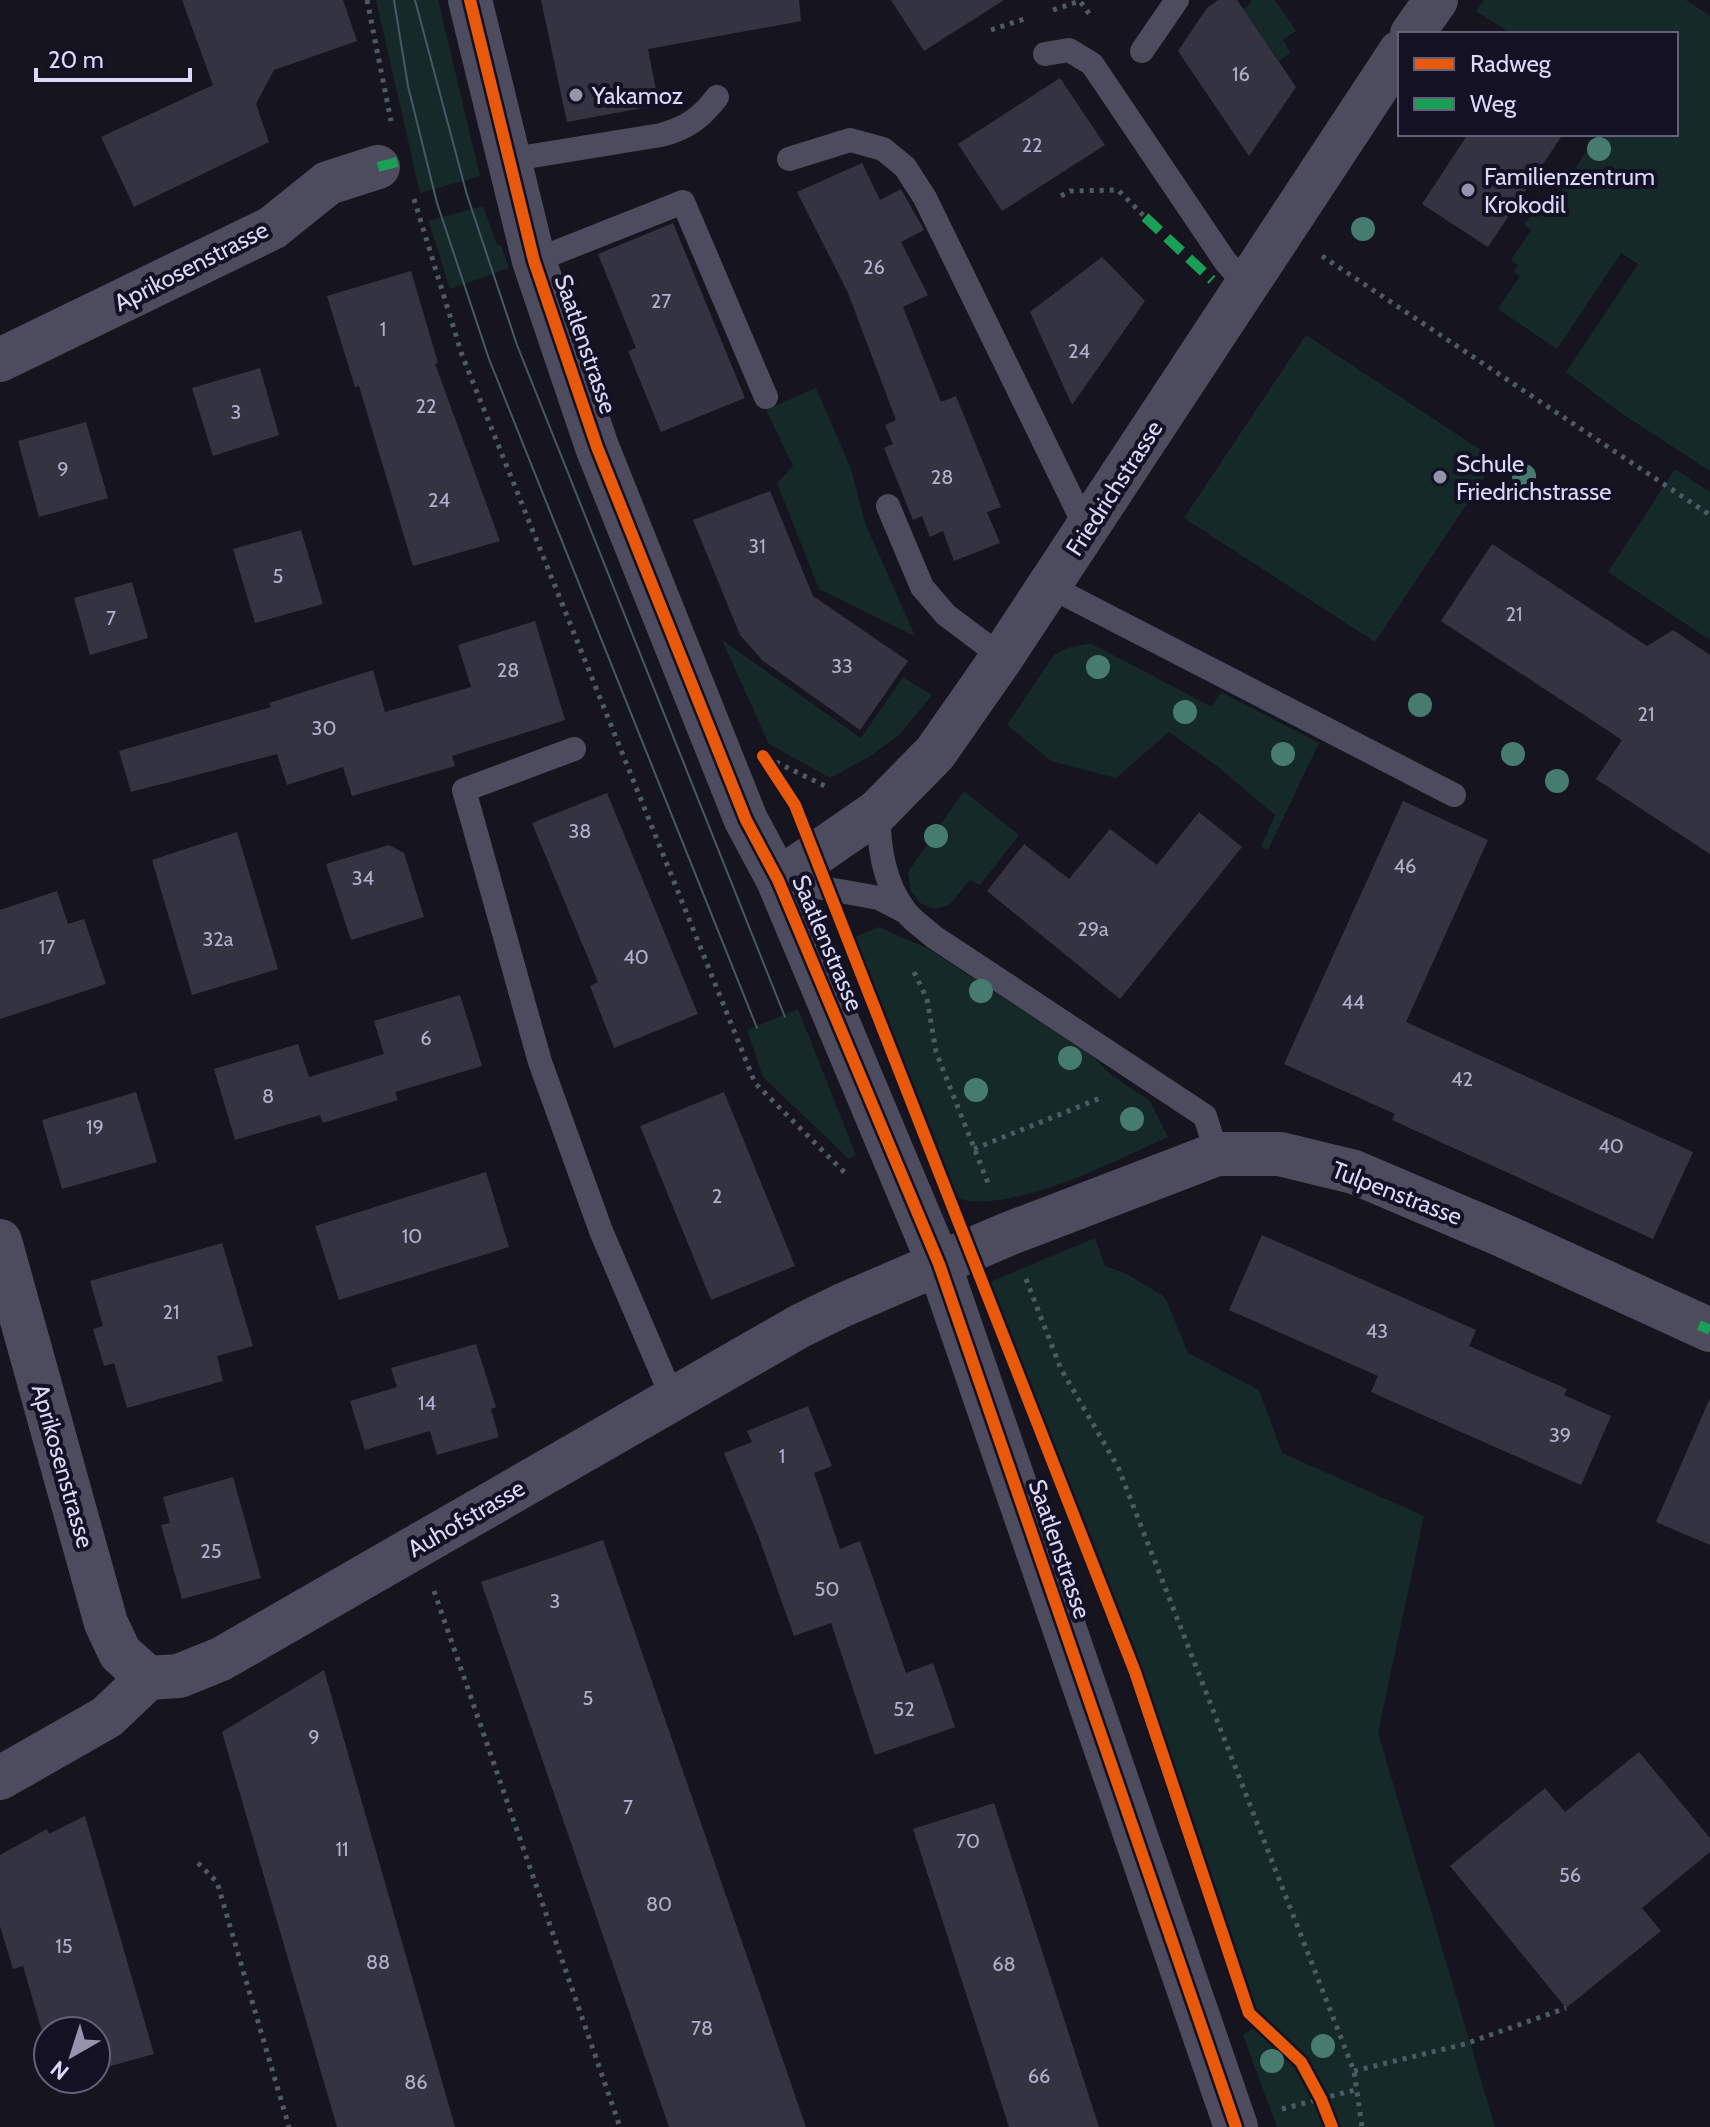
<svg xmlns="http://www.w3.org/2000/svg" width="1710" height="2127" font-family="Cabin,sans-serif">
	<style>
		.green { fill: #152929 }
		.building { fill: #343341 }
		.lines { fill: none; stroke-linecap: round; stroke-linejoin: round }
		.path { stroke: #4d5b65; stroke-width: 5; stroke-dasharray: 4 6; stroke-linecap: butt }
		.lane { stroke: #4c4c5e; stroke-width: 24 }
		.street { stroke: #4c4c5e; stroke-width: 44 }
		.tram { stroke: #465965; stroke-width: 2 }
		.quiet { stroke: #1a9f57; stroke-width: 10; stroke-dasharray: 20 10; stroke-linecap: butt }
		.cycleway-casing { stroke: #131123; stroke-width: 17 }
		.cycleway { stroke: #e8590c; stroke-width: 12 }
		.tree { fill: #467c70 }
		.poi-dot { fill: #9594ad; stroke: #131123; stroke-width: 3 }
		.labels { text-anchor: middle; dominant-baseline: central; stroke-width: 8; stroke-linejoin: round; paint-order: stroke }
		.number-label { font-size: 20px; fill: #b0b0cc }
		.poi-label { font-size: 24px; fill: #dad9fa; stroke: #131123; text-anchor: start }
		.street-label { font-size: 24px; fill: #dad9fa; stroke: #131123 }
	</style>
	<rect width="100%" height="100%" fill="#16151f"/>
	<path class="green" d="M376,0H438L480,176L420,193Z
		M1250,0H1275L1296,31L1283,39L1290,53L1279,61L1243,9L1251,3Z
		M1484,0H1686L1710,16V471L1621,413L1566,372L1638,264L1621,253L1557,349L1498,309L1520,276L1514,272L1518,265L1511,260L1531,230L1524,225L1542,199L1552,205L1597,134H1676V34H1512L1476,11Z
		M483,206L497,245H501L509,268L450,289C442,266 437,244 428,221Z
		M1306,335L1496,460L1375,642L1184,518Z
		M816,388L851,469L865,523L915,636L819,589L777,483L793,466L766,410Z
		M1675,469L1710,492V640L1608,572Z
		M722,640L861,738L903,677L932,695L900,734L869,757L830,778L769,744Z
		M1087,644H1092L1212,707L1221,692L1319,743L1268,850L1261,847L1275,815L1217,766L1169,732L1116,778L1051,761L1007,725L1054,655L1070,647Z
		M964,791L1019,835L980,885L970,880L949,905L935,909L920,903L911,891L908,872Z
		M878,927L927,948L1092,1056L1113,1076L1150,1101L1168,1137C1119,1159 1009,1216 958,1198L847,941Z
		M798,1009L856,1155L849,1159L763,1077L747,1030Z
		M1095,1238L1105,1266L1127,1274L1165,1297L1188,1353L1259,1390L1282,1453L1424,1516L1378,1733L1495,2127H1277L1243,2035L1254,2028L1251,1998L990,1282Z"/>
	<path class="building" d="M182,0H343L357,41L274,70L256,104L269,142L134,207L101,137L213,85Z
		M541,0H799L801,21L648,49L659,105L567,122Z
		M891,0H1004L924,51Z
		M1218,0H1237L1296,87L1249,156L1178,51L1207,8Z
		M1060,78L1105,145L1002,211L958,144Z
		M1468,134H1563L1488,247L1422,204Z
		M862,163L880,200L901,189L924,230L901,242L928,295L903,307L941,402L956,396L1001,507L987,512L1000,543L954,561L943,531L930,537L922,516L913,520L884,448L893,444L885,425L896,420L848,293L797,192Z
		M673,223L745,398L661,432L628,351L636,348L598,254Z
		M1102,257L1145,301L1072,405L1030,312Z
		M411,271L438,363L435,364L500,541L413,566L359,386L355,387L327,296Z
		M260,368L279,435L213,456L192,388Z
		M86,422L108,498L39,517L18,441Z
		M770,491L813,596L908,661L860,730L762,660L740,635L693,520Z
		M301,530L323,604L255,623L233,549Z
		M1492,544L1647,646L1673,630L1710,655V854L1596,779L1622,740L1441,621Z
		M132,582L148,638L90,655L74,598Z
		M535,621L565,720L452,756L455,766L352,796L343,767L287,785L277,754L131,792L119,751L271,707L269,703L373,670L385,712L471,687L458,645Z
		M607,793L698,1014L614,1048L590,986L598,982L532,823Z
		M1403,801L1488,840L1406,1022L1693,1152L1653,1239L1392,1120L1395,1114L1284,1064Z
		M1199,812L1242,847L1120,999L987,891L1024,844L1069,879L1110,829L1157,865Z
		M237,832L278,969L192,995L152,860Z
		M389,845L404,853L424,917L351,940L326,864Z
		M57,891L68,924L84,919L106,984L0,1019V910Z
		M460,995L482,1066L395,1092L398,1100L323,1123L320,1115L235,1140L214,1069L298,1044L309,1077L384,1054L374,1021Z
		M136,1092L157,1162L62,1189L42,1120Z
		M724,1092L795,1266L711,1300L640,1126Z
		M486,1172L509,1247L339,1300L315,1226Z
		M1262,1235L1476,1330L1469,1346L1567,1389L1564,1395L1611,1416L1581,1485L1371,1392L1378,1376L1229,1310Z
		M222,1243L253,1346L217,1356L223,1381L127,1408L114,1363L104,1366L93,1329L103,1326L90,1281Z
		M476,1344L496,1407L491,1409L499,1437L437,1455L430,1431L365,1450L350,1401L397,1387L391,1368Z
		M1710,1398V1545L1656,1522Z
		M808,1406L832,1466L814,1473L840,1549L860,1541L906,1673L933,1663L955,1727L875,1755L831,1623L794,1636L758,1535L724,1453L752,1442L747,1431Z
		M233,1477L261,1578L182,1599L161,1525L170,1523L163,1497Z
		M603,1540L806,2127H669L481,1582Z
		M324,1670L455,2127H337L222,1732Z
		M1639,1752L1710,1838V1852L1642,1908L1661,1931L1566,2008L1450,1866L1545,1788L1565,1812Z
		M994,1803L1099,2127H1009L913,1829Z
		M85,1816L154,2054L96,2070V2031H48V2052L23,1966L13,1969L0,1926V1855L47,1829L49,1834Z"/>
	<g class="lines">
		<path class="path" d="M367,0L391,121
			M1053,10L1080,1L1090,15
			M991,30L1024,19
			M1061,196L1070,191L1118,190L1144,216
			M414,199L462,355L755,1083L847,1175
			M1322,256L1710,515
			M776,762L825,786
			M914,972L927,999L936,1052L990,1188
			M974,1149L1103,1097
			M1026,1279L1061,1369L1118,1467L1354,2071L1362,2127
			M434,1591L620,2127
			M198,1863L217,1882L289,2127
			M1354,2071L1465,2044L1566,2008
			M1282,2109L1359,2089"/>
		<path class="lane" d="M1142,51L1177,0
			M1045,54L1069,50L1092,64L1225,261L1246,285
			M789,159L850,140L883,149L905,167L925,198L1087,530
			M508,160L661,135C687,128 701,118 717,97
			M534,261L683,202L766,397
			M888,506L922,587L946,615L1002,657
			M1049,586L1454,795
			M574,749L464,790L540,1062L601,1231L673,1399
			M878,811C879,846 883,883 906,912C913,921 925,929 934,937L1205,1116L1217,1154
			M778,880L879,898L906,912"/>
		<path class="street" d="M470,0L534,261L597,447L746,820L778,880L939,1264L1236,2127
			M1412,34L1436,0
			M0,360L272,228L328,183L378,167
			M778,880L878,811L935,753L1002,657L1400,52
			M0,1241L106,1623L120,1653L148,1678
			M0,1778L107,1717L148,1678L179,1676L221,1659L800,1326L843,1305L1008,1234L1217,1154H1280L1354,1172L1502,1235L1710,1330"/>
		<path class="tram" d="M394,0L408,86L437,203L489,359L757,1028
			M415,0L467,195L517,345L785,1017"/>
		<path class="quiet" d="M378,167L401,161
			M1145,217L1212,280
			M1699,1325L1710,1330"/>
		<defs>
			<path id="cycleway" d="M470,0L534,261L597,447L746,820L778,880L939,1264L1236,2127
				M763,756L795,805L1135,1672L1249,2013L1301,2062L1321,2099L1332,2127"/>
		</defs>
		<use href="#cycleway" class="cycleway-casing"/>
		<use href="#cycleway" class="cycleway"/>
	</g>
	<g class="tree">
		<circle cx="1599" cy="149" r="12"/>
		<circle cx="1363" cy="229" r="12"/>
		<circle cx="1524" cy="476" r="12"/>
		<circle cx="1098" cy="667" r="12"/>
		<circle cx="1420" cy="705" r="12"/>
		<circle cx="1185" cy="712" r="12"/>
		<circle cx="1283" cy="754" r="12"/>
		<circle cx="1513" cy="754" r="12"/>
		<circle cx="1557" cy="781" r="12"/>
		<circle cx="936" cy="836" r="12"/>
		<circle cx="981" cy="991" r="12"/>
		<circle cx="1070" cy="1058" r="12"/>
		<circle cx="976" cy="1090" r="12"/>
		<circle cx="1132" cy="1119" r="12"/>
		<circle cx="1323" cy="2046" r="12"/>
		<circle cx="1272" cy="2061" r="12"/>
	</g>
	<g class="poi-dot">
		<circle cx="576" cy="95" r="8"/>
		<circle cx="1468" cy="190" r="8"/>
		<circle cx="1440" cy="477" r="8"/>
	</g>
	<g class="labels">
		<g class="number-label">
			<text x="1241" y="74">16</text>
			<text x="1032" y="145">22</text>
			<text x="874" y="267">26</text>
			<text x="661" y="301">27</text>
			<text x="383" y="329">1</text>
			<text x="1079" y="351">24</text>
			<text x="426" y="406">22</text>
			<text x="236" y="412">3</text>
			<text x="63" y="469">9</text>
			<text x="942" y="477">28</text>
			<text x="439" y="500">24</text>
			<text x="757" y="546">31</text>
			<text x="278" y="576">5</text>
			<text x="1514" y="614">21</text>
			<text x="111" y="618">7</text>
			<text x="842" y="666">33</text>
			<text x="508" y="670">28</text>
			<text x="1646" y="714">21</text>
			<text x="324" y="728">30</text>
			<text x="580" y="831">38</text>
			<text x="1405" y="866">46</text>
			<text x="363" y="878">34</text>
			<text x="1093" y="929">29a</text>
			<text x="218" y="939">32a</text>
			<text x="47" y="947">17</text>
			<text x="636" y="957">40</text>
			<text x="1353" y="1002">44</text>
			<text x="426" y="1038">6</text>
			<text x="1462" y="1079">42</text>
			<text x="268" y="1096">8</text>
			<text x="95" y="1127">19</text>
			<text x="1611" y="1146">40</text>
			<text x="717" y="1196">2</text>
			<text x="412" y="1236">10</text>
			<text x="171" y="1312">21</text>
			<text x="1377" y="1331">43</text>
			<text x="427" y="1403">14</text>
			<text x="1560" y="1435">39</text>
			<text x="782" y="1456">1</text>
			<text x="211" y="1551">25</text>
			<text x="827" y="1589">50</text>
			<text x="555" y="1601">3</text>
			<text x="588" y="1698">5</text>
			<text x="904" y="1709">52</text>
			<text x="314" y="1737">9</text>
			<text x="628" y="1807">7</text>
			<text x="968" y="1841">70</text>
			<text x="342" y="1849">11</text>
			<text x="1570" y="1875">56</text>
			<text x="659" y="1904">80</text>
			<text x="64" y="1946">15</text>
			<text x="378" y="1962">88</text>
			<text x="1004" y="1964">68</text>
			<text x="702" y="2028">78</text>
			<text x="1039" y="2076">66</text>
			<text x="416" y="2082">86</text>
		</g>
		<g class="poi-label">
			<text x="592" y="95">Yakamoz</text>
			<text x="1484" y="176">Familienzentrum<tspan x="1484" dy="28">Krokodil</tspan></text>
			<text x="1456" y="463">Schule<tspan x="1456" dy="28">Friedrichstrasse</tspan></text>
		</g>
		<g class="street-label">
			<text transform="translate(191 266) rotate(-27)">Aprikosenstrasse</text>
			<text transform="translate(586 344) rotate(71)">Saatlenstrasse</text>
			<text transform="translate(1114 488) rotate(-57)">Friedrichstrasse</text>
			<text transform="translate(828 943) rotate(67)">Saatlenstrasse</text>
			<text transform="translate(1397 1193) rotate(21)">Tulpenstrasse</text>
			<text transform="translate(63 1466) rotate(74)">Aprikosenstrasse</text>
			<text transform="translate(466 1518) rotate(-30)">Auhofstrasse</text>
			<text transform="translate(1060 1549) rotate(71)">Saatlenstrasse</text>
		</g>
	</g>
	<rect x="1398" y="32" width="280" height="104" fill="#131123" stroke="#636179" stroke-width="2"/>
	<rect x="1414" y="58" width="40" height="12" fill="#e8590c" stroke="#636179" stroke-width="2"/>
	<text x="1470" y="72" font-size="24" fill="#dad9fa">Radweg</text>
	<rect x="1414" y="98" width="40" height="12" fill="#1a9f57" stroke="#636179" stroke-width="2"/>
	<text x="1470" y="112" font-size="24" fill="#dad9fa">Weg</text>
	<g transform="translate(72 2055) rotate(219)"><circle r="38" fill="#131123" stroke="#636179" stroke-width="2"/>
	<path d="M0-6L14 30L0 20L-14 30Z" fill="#9594ad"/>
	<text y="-12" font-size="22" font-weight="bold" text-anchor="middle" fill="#dad9fa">N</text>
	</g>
	<path d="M36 68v12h154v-12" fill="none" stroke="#dad9fa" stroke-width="4"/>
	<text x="48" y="68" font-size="24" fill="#dad9fa" stroke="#131123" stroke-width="6" paint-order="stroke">20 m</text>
</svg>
